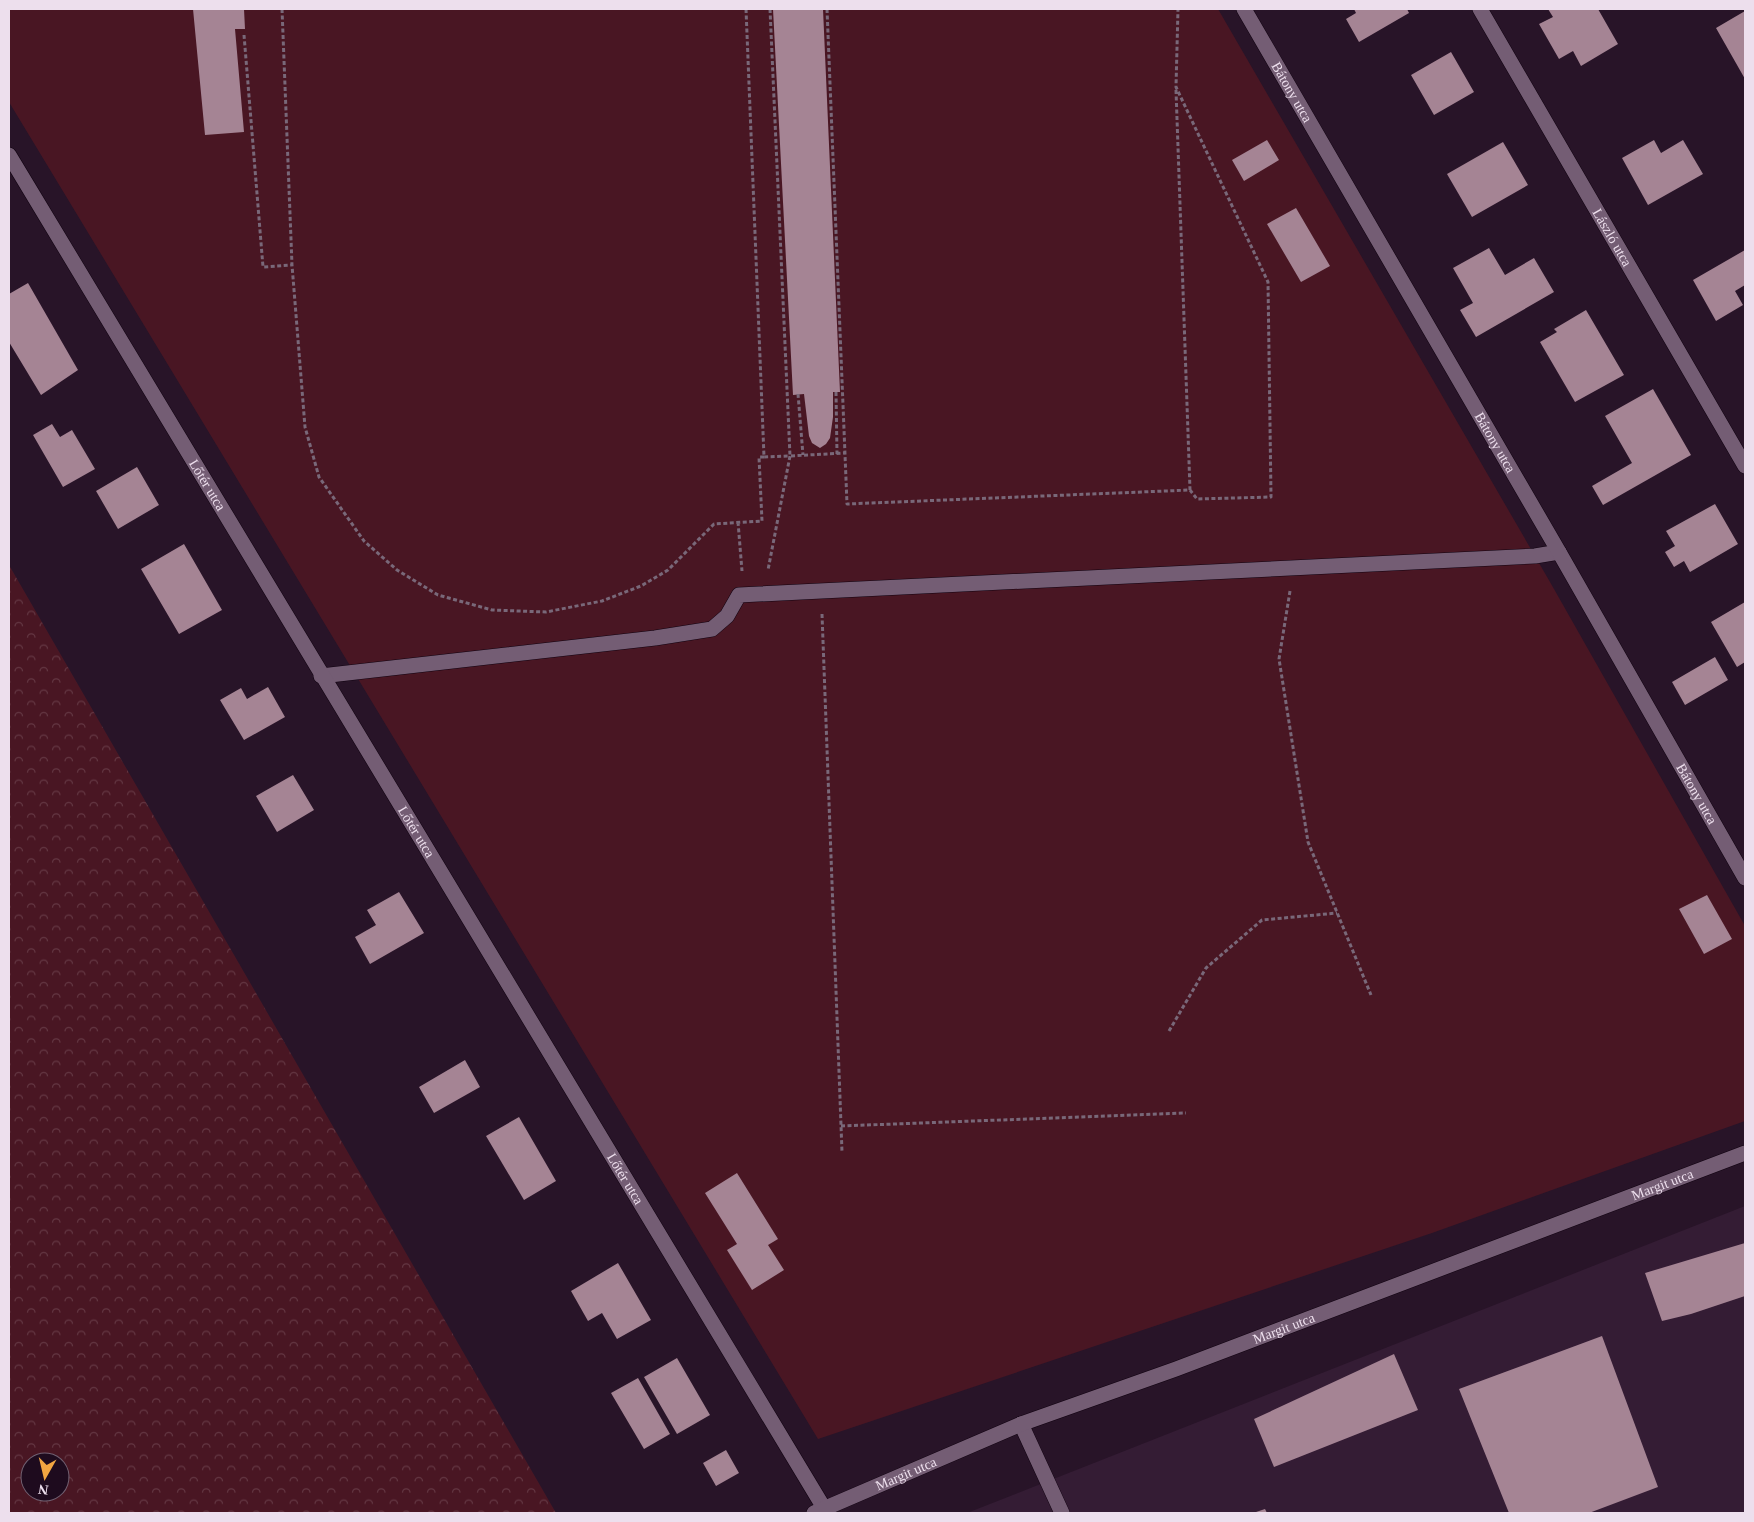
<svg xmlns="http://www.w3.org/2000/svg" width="1754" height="1522" font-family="'Times New Roman',serif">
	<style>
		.built { fill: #341c34 }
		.forest { fill: url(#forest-crowns); fill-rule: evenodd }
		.garden { fill: #491623 }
		.building { fill: #a58494 }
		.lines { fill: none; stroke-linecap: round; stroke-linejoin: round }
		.lane-casing { stroke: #100210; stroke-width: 16 }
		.street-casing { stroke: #100210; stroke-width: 16 }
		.path { stroke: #796879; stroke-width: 3; stroke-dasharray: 4 2.5; stroke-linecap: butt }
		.lane { stroke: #745d74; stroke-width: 15 }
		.street { stroke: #745d74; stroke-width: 15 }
		.labels { text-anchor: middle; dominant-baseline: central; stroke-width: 5; stroke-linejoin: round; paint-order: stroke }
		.street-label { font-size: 14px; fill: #eddfed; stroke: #1e0b1e }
	</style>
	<defs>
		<pattern id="forest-crowns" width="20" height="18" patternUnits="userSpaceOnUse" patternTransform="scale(1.25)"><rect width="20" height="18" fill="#491623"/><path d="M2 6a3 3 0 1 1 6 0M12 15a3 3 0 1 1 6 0" fill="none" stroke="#643743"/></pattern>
	</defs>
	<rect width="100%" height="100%" fill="#281428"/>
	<path class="built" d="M1745,1206V1513H967Z"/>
	<path class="forest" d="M9,565L556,1513H9ZM30,1462H60V1492H30Z"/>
	<path class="garden" d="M9,9H1218L1550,582L1745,926V1121L1432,1233L818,1439L9,102Z"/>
	<path class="building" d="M193,9H244L245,29H235L244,132L205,135Z
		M773,9H823L840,392H833V417L830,438L826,444L820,448L812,443L809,436L804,394L793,395Z
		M1354,9H1407L1409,13L1359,42L1346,19L1356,13Z
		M1548,9H1598L1618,44L1581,66L1573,51L1559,59L1539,24L1553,17Z
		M1745,11V79L1716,28Z
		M1451,52L1474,92L1434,115L1411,75Z
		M1267,140L1279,160L1244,181L1232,160Z
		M1654,140L1661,153L1683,140L1703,174L1648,205L1622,158Z
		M1503,142L1528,185L1472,217L1447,174Z
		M1296,208L1330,266L1301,282L1267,224Z
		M1489,248L1505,275L1534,258L1554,292L1476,337L1460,310L1473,303L1453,268Z
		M1745,250V285L1735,291L1743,305L1716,321L1693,280Z
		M28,283L78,370L41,395L9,342V294Z
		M1586,310L1624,375L1575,402L1540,342L1557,332L1554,329Z
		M1653,389L1691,455L1603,505L1592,486L1632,463L1605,416Z
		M52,424L60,437L72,430L95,469L63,487L33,435Z
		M137,467L159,505L118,529L96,491Z
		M1715,504L1738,544L1690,572L1684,561L1674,567L1665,552L1675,546L1666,531Z
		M184,544L222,610L179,634L141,569Z
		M1745,602V662L1737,667L1711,622Z
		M1715,657L1728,680L1685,705L1672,682Z
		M268,687L285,717L244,740L220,700L241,688L247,699Z
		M293,775L314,810L277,832L256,796Z
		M399,892L424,933L370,964L355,937L376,925L367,910Z
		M1707,895L1732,939L1704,954L1679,909Z
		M465,1060L480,1087L434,1113L419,1087Z
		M519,1117L556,1181L524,1200L486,1136Z
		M737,1173L778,1239L768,1245L784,1270L752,1290L727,1250L737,1244L705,1193Z
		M1745,1243V1296L1691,1314L1662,1321L1645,1273Z
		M618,1263L651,1320L617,1339L602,1313L588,1321L571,1291Z
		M1602,1336L1658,1487L1589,1513H1509L1459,1389Z
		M1394,1354L1418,1410L1274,1467L1254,1419Z
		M677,1358L710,1415L677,1434L644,1377Z
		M638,1378L670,1434L644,1449L611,1393Z
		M726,1450L739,1473L716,1486L703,1463Z
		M1265,1509L1267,1513H1253Z"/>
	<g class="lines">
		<defs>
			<path id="lane" d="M321,676L655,638L712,629L727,616L739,595L1535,556L1559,552
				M1021,1424L1062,1513"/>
			<g id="street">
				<path id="s1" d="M1244,9L1559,552L1745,878"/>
				<path id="s2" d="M1480,9L1745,466"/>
				<path id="s3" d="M9,155L824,1508"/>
				<path id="s4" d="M814,1513L1021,1424L1176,1369L1745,1153"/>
			</g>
		</defs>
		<use href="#lane" class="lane-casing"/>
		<use href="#street" class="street-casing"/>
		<path class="path" d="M282,9L292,265L305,427L319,477L364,541L397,570L438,595L492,610L546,612L602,601L641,586L668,570L714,524L762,521L759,457H764
			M746,9L764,457L790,456L768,570
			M770,9L790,456L844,453
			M827,9L847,504L1190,490L1197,499L1271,497L1268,282L1176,87L1178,9
			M244,35L263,267L292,265
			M1176,90L1190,490
			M836,392L837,454
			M798,394L803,455
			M738,522L742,571
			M1290,591L1279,659L1308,842L1371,995
			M822,614L842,1152
			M1169,1031L1206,968L1262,920L1337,913
			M841,1126L1186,1113"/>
		<use href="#lane" class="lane"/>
		<use href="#street" class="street"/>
	</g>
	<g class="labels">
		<g class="street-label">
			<text stroke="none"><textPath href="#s1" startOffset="96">Bátony utca</textPath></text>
			<text stroke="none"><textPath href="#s2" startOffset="264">László utca</textPath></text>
			<text stroke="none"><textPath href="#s1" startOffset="501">Bátony utca</textPath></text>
			<text stroke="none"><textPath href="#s3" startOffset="385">Lőtér utca</textPath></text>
			<text stroke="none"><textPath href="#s1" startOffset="906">Bátony utca</textPath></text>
			<text stroke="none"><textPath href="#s3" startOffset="790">Lőtér utca</textPath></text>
			<text stroke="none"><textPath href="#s3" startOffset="1195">Lőtér utca</textPath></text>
			<text stroke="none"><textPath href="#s4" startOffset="910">Margit utca</textPath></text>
			<text stroke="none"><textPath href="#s4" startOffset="505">Margit utca</textPath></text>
			<text stroke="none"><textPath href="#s4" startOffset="100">Margit utca</textPath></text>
		</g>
	</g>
	<rect width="1754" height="1522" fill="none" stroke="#eddfed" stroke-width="20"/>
	<g transform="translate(45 1477) rotate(188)"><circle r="24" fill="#1e0b1e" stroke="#716071"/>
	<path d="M0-4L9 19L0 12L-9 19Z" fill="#f2a541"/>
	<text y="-8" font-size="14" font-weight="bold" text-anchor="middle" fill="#eddfed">N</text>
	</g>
</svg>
